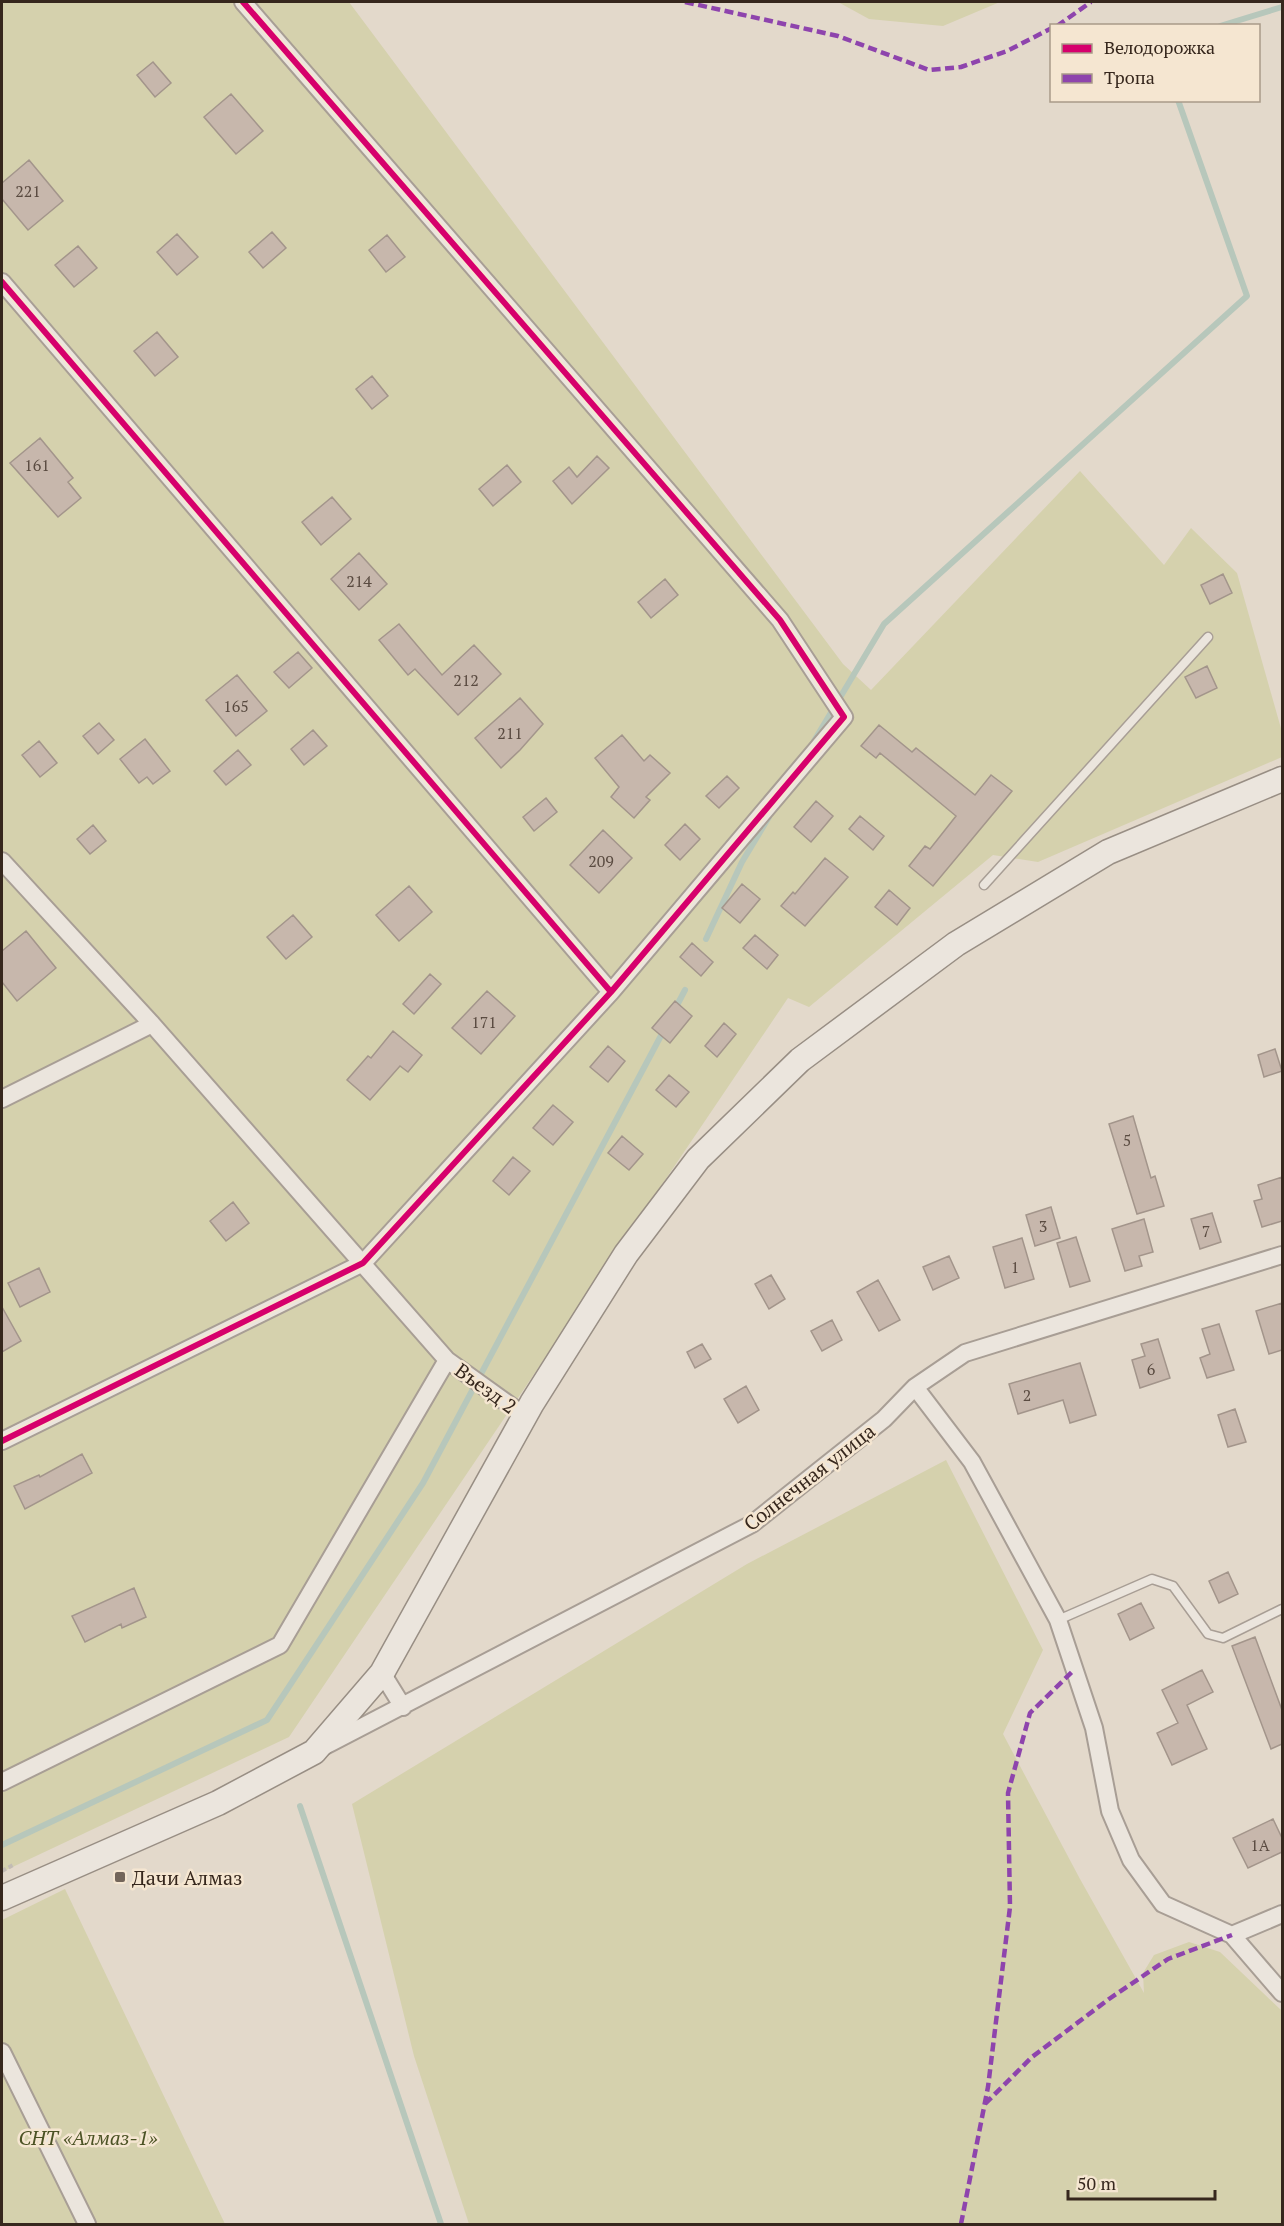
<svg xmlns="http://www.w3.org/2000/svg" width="1284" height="2226" font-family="'PT Serif',serif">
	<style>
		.green { fill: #d5d1ad }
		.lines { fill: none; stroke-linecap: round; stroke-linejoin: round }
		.stream { stroke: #b7c7bb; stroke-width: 6 }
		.building { fill: #c7b7ac; stroke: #a3958b; stroke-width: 1.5 }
		.service-casing { stroke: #a89e95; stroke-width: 11 }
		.minor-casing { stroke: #a89e95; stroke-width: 20 }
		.secondary-casing { stroke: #988e84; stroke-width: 27 }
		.path { stroke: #c3bcb4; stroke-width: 4; stroke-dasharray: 4.5 3; stroke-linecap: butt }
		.service { stroke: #ebe5dd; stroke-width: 8 }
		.minor { stroke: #ebe5dd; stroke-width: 16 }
		.secondary { stroke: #ebe5dd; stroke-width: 24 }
		.quiet { stroke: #8e44ad; stroke-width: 4.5; stroke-dasharray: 9 4.5; stroke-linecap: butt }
		.cycleway-casing { stroke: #f5e6d1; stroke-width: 10 }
		.cycleway { stroke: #d6006c; stroke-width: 6 }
		.poi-dot { fill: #73655a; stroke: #f5e6d1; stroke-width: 2 }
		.labels { text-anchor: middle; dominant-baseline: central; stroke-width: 5; stroke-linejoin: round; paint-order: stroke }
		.number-label { font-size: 16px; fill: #5a4b41 }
		.street-label { font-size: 20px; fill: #36271d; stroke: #f5e6d1 }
		.poi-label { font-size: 20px; fill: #36271d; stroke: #f5e6d1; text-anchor: start }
		.park-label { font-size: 20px; font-style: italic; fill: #4b5224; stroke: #f5e6d1 }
	</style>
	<rect width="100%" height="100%" fill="#e3d9cb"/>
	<path class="green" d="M2,2H349L843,664L871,690L1080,471L1164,565L1191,528L1237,573L1282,732V757L1038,862L993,855L809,1007L788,998L289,1737L2,1872Z
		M838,2H1000L943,26L869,19Z
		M946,1460L1043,1650L1003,1734L1080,1879L1144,1993L1143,1973L1154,1955L1189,1942L1220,1952L1282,2011V2224H469L414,2056L352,1804L747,1564Z
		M65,1889L225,2224H2V1920Z"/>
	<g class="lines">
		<path class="stream" d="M1220,26L1282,7
			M814,741L884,624L1247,296L1178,100
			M706,939L742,862L769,817
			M674,1011L685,990
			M300,1806L441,2224
			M2,1845L267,1720L423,1483L664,1030"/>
	</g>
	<path class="building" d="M153,62L171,83L155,97L137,75Z
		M231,94L263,131L236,154L204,117Z
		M29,160L63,201L28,230L2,199V183Z
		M272,232L286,248L263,268L249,252Z
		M177,234L198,257L177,275L157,252Z
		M387,235L405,257L386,272L369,250Z
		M78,246L97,268L74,287L55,265Z
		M157,332L178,357L155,376L134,351Z
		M372,376L388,396L372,409L356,389Z
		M40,438L73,478L68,482L81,498L58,517L10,463Z
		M597,456L609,468L572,504L553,481L569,467L577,477Z
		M507,465L521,482L493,506L479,489Z
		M332,497L351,519L321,545L302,522Z
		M359,553L387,584L359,610L331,579Z
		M1223,574L1232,593L1210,604L1201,585Z
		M665,579L678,595L651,618L638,602Z
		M399,624L442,675L474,645L501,674L458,715L415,669L408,675L379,640Z
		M298,652L312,668L289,688L274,672Z
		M1207,666L1217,688L1196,698L1185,677Z
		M237,675L267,711L236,736L206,700Z
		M520,698L543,724L520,750L501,768L475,738Z
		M99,723L114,740L98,754L83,736Z
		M879,725L912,752L916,748L975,795L991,775L1012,791L933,886L909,866L925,846L930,849L956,816L880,753L876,758L861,746Z
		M313,730L327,746L304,765L291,749Z
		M622,735L644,761L650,755L670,773L646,797L650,800L634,818L611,797L619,787L595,758Z
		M145,739L170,771L153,784L147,777L139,783L120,759Z
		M39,741L57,763L40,777L22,755Z
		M238,750L251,765L226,785L214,771Z
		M727,776L739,788L719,808L706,796Z
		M546,798L557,812L534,831L523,817Z
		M816,801L833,816L811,842L794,827Z
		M860,816L884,836L873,850L849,829Z
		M685,824L700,839L680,860L665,845Z
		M93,825L106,841L90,854L77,839Z
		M603,830L632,858L599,893L570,865Z
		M825,858L848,877L805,926L781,906L793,892L795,894Z
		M742,884L760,899L740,923L722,908Z
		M409,886L432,912L399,941L376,915Z
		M889,890L910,908L897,925L875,907Z
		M293,915L312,937L286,959L267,937Z
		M26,931L56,968L17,1001L2,982V951Z
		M755,935L778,955L767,969L743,948Z
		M692,943L713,962L701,976L680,957Z
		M430,974L441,984L414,1014L403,1004Z
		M487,991L515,1016L481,1054L452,1028Z
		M675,1001L692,1016L670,1043L652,1028Z
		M724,1023L736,1034L717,1057L705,1046Z
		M393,1031L422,1055L408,1072L400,1066L370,1100L347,1080L368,1056L371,1058Z
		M608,1046L625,1061L608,1082L590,1067Z
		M1275,1049L1282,1071L1264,1077L1258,1055Z
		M669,1075L689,1092L676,1107L656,1090Z
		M553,1105L573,1122L553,1145L533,1128Z
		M1133,1116L1151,1178L1155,1176L1164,1206L1137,1214L1109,1124Z
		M622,1136L643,1154L629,1170L608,1153Z
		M513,1157L530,1171L509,1195L493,1181Z
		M1282,1177V1221L1262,1227L1254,1201L1262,1199L1258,1185Z
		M233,1202L249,1223L226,1241L210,1221Z
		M1051,1207L1060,1238L1035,1246L1026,1215Z
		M1212,1213L1221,1242L1200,1249L1191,1219Z
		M1144,1219L1153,1252L1139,1256L1142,1266L1125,1271L1112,1229Z
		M1076,1237L1090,1281L1070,1287L1057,1243Z
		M1022,1238L1034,1279L1005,1288L993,1247Z
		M949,1256L959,1278L933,1290L923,1267Z
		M39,1268L50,1292L20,1307L8,1283Z
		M771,1275L785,1299L769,1309L755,1284Z
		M878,1280L900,1320L879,1331L857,1292Z
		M1282,1303V1350L1269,1354L1256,1311Z
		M2,1307L21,1341L2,1352Z
		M832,1320L842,1340L822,1351L811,1331Z
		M1219,1324L1234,1370L1207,1378L1200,1358L1210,1354L1202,1329Z
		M1158,1339L1170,1378L1140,1388L1132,1360L1145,1356L1141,1344Z
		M702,1344L711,1359L695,1368L687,1352Z
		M1080,1363L1096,1415L1070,1423L1063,1400L1018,1414L1009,1384Z
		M746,1386L759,1410L738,1423L724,1399Z
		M1235,1409L1246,1442L1228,1447L1218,1415Z
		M82,1454L92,1473L25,1509L14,1486L39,1475L40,1477Z
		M1228,1572L1238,1594L1219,1603L1209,1581Z
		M134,1588L146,1617L122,1628L121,1624L85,1642L72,1616Z
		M1141,1603L1154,1628L1130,1640L1118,1614Z
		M1255,1637L1282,1710V1744L1271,1749L1232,1646Z
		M1202,1670L1213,1692L1187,1705L1207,1749L1172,1765L1157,1733L1178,1723L1162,1690Z
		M1273,1819L1282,1838V1852L1248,1868L1233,1838Z"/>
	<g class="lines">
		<defs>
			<path id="service" d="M984,885L1208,637
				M1058,1620L1152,1579L1173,1586L1208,1634L1223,1638L1282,1609"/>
			<path id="minor" d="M243,2L780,620L844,717L611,992
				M2,282L611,992L363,1263L2,1441
				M2,861L152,1024L447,1360L525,1416
				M2,1099L152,1024
				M915,1387L972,1462L1058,1620L1094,1728L1110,1811L1131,1860L1163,1904L1232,1935L1282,1993
				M382,1673L403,1707
				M323,1747L752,1524L884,1419L915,1387L965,1353L1282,1255
				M2,1782L280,1645L447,1360
				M1232,1935L1282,1914
				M2,2052L87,2224"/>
			<path id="secondary" d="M2,1898L218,1803L314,1752L382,1673L532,1403L626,1254L698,1159L800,1060L956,944L1108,852L1282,779"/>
		</defs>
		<use href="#service" class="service-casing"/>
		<use href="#minor" class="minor-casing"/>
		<use href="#secondary" class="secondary-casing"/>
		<path class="path" d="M2,1871L13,1865"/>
		<use href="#service" class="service"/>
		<use href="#minor" class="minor"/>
		<use href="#secondary" class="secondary"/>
		<path class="quiet" d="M685,2L838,36L929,70L961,67L1007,51L1052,28
			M1057,26L1091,2
			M985,2104L1032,2057L1109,1999L1168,1959L1232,1935
			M961,2224L988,2087L1010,1907L1008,1793L1030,1713L1074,1670"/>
		<defs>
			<path id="cycleway" d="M243,2L780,620L844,717L611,992
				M2,282L611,992L363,1263L2,1441"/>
		</defs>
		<use href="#cycleway" class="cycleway-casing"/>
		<use href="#cycleway" class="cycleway"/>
	</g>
	<rect class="poi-dot" x="114" y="1871" width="12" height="12" rx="3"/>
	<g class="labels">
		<g class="number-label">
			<text x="28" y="191">221</text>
			<text x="37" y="465">161</text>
			<text x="359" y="581">214</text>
			<text x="466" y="680">212</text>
			<text x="236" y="706">165</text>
			<text x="510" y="733">211</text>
			<text x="601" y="861">209</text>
			<text x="484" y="1022">171</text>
			<text x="1127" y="1140">5</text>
			<text x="1043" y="1226">3</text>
			<text x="1206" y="1231">7</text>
			<text x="1015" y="1267">1</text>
			<text x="1151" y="1369">6</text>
			<text x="1027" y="1395">2</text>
			<text x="1260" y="1845">1А</text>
		</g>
		<g class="street-label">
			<text transform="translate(486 1388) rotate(36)">Въезд 2</text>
			<text transform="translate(809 1477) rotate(-38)">Солнечная улица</text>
		</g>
		<g class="poi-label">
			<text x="132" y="1877">Дачи Алмаз</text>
		</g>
		<g class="park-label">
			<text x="88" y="2137">СНТ «Алмаз-1»</text>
		</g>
	</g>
	<rect width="1284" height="2226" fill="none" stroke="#36271d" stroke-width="6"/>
	<rect x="1050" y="24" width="210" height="78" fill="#f5e6d1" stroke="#a99a89" stroke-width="1.5"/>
	<rect x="1062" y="44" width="30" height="9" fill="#d6006c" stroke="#a99a89" stroke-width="1.5"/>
	<text x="1104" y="54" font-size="18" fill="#36271d">Велодорожка</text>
	<rect x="1062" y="74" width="30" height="9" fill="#8e44ad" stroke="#a99a89" stroke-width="1.5"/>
	<text x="1104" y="84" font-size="18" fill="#36271d">Тропа</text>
	<path d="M1068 2190v9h147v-9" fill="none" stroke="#36271d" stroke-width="3"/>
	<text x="1077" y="2190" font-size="18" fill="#36271d" stroke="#f5e6d1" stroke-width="4.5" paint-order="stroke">50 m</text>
</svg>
